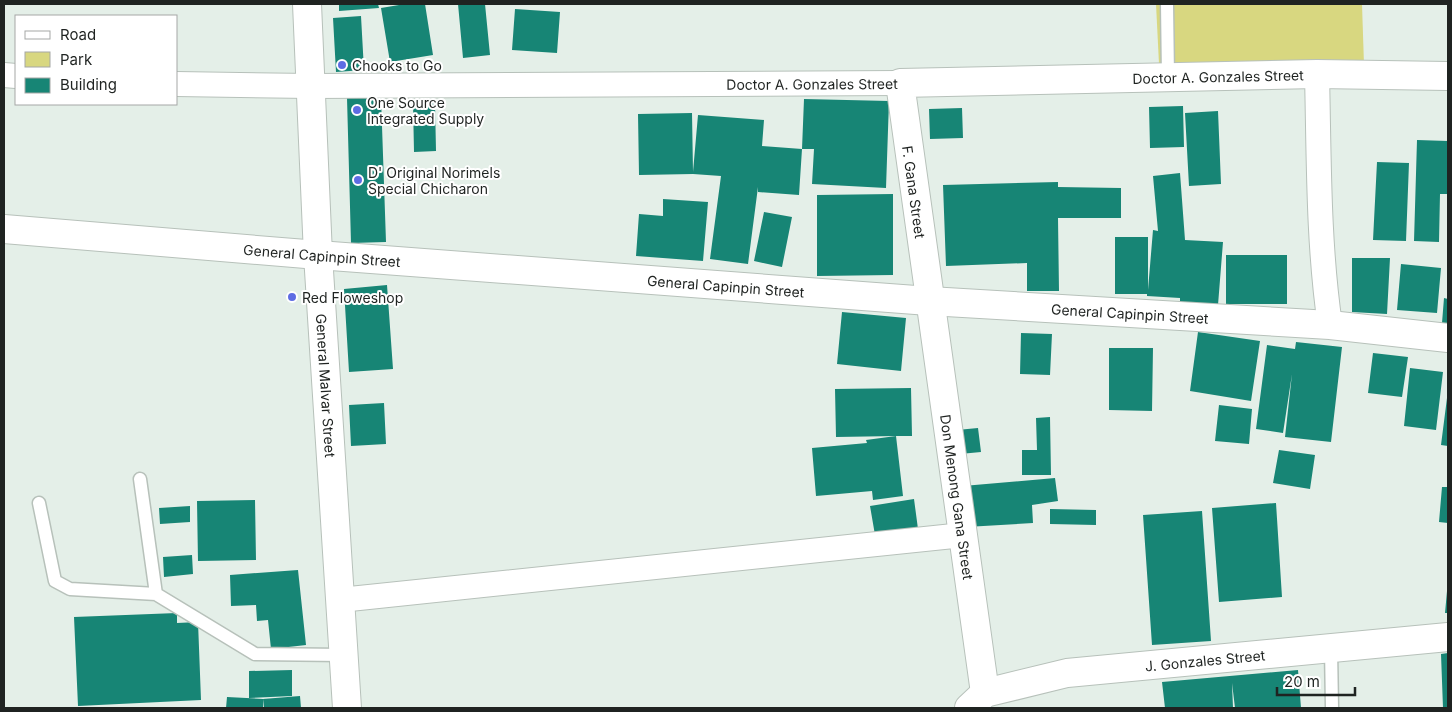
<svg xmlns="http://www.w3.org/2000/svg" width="1452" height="712" font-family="Inter,sans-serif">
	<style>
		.green { fill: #d8d780 }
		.building { fill: #178575 }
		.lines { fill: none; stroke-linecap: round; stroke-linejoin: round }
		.service-casing { stroke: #b7c1ba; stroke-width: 15 }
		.minor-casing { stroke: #b7c1ba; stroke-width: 26 }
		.tertiary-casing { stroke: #b7c1ba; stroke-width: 30 }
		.secondary-casing { stroke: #b7c1ba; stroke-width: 30 }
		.service { stroke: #fff; stroke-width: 12 }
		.minor { stroke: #fff; stroke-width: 24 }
		.tertiary { stroke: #fff; stroke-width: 28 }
		.secondary { stroke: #fff; stroke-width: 28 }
		.poi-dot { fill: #5e6ce3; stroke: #fff; stroke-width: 2 }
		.labels { text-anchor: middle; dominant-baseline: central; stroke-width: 4; stroke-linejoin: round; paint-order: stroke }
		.poi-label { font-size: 14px; fill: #1f2321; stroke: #fff; text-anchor: start }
		.street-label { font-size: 14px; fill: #1f2321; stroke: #fff }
	</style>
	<rect width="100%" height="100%" fill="#e4efe8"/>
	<path class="green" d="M1156,4H1362L1364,65L1159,64Z"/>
	<path class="building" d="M339,4H378L379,8L339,11Z
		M405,4H425L433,55L390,62L381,8Z
		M458,4H485L490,55L463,58Z
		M515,9L560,12L557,53L512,50Z
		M361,16L364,70L336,72L333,18Z
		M381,97L386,242L351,243L347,98Z
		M804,99L889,101L886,188L812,184L814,149H802Z
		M413,103H435L436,151L414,152Z
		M1183,106L1184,147L1150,148L1149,107Z
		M962,108L963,138L930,139L929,109Z
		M1218,111L1221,184L1189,186L1185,113Z
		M692,113L693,172L698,115L764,120L762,146L802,149L799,195L758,192V187L748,264L710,259L721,176L693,174L639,175L638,114Z
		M1417,140L1448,141V194H1440L1439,242L1414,241Z
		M1377,162L1409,163L1406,241L1373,240Z
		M1180,173L1185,240L1223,242L1218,305L1180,302V298L1147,296V294H1115V237H1148V290L1153,230L1158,231L1153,176Z
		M1058,182V187L1121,188V218H1058L1059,291H1027V263L946,266L943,185Z
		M893,194V275L817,276V195Z
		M663,199L708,202L703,261L636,256L639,214L663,216Z
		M764,212L792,217L782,267L754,261Z
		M1226,255H1287V304H1226Z
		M1352,258H1390L1387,314L1352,312Z
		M1401,264L1441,268L1437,313L1397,310Z
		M387,285L393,369L349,372L344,289Z
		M1444,298L1448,299V324L1442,323Z
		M842,312L906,318L901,371L837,364Z
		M1198,332L1260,341L1251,401L1190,391Z
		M1021,333L1052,334L1050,375L1020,374Z
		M1296,342L1342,347L1331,442L1285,437L1292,374L1283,433L1256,429L1267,345L1295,349Z
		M1109,348H1153L1152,411L1109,410Z
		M1373,353L1408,357L1402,397L1368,393Z
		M1410,368L1443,372L1436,430L1404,426Z
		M911,388L912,436H896L903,496L873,500L872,491L816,496L812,448L867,443L866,440L896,436L836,437L835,389Z
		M1447,398H1448V446L1441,445Z
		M384,403L386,444L351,446L349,405Z
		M1219,405L1252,409L1249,444L1215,441Z
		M1050,417L1051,475H1022V450H1037L1036,418Z
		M978,428L981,452L960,454L957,430Z
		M1279,450L1315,455L1310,489L1273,483Z
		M1055,478L1058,501L1032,505L1033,523L966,527L963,486Z
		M1442,487H1448V523L1439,522Z
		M914,499L918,529L875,535L870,506Z
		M255,500L256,560L198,561L197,501Z
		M1276,503L1282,597L1219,602L1212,508Z
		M190,506V522L160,524L159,508Z
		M1050,509L1096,510V525L1050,524Z
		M1202,511L1211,641L1152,645L1143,515Z
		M192,555L193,574L164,577L163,557Z
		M298,570L306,645L271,649L268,620L257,621L256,605L231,606L230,575Z
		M1447,591H1448V613H1445Z
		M177,613V623L198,622L201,700L78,706L74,617Z
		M1448,653V708H1443L1441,654Z
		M292,670V696L249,698V671Z
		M1298,670L1301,708H1235L1232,683L1233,708H1165L1162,682Z
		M300,696L301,708H264L263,699V708H226L227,697L263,699Z"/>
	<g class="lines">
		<defs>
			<path id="service" d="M1167,4L1168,77
				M140,479L156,594
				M39,503L55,581L70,589L156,594L255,654L343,655
				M1331,648L1332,708"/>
			<g id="minor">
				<path d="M1317,74C1319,158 1318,243 1330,325"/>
				<path d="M4,75L16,76"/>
				<path id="s1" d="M176,84L311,86L900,83"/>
				<path d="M340,600L963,535"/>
			</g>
			<g id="tertiary">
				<path id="s2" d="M4,229L318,255L929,301L1330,325L1448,338"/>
				<path id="s3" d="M985,693L900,83L1317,74L1448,76"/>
				<path id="s4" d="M969,708L985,693L1067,673L1448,637"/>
			</g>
			<g id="secondary">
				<path id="s5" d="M307,4L318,255L347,708"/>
			</g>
		</defs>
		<use href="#service" class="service-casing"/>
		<use href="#minor" class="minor-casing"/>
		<use href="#tertiary" class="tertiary-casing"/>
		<use href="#secondary" class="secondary-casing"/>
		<use href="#service" class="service"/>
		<use href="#minor" class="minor"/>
		<use href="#tertiary" class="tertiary"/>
		<use href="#secondary" class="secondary"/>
	</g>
	<g class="poi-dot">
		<circle cx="342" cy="65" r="5"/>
		<circle cx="357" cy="110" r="5"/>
		<circle cx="358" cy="180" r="5"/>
		<circle cx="292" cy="297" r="5"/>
	</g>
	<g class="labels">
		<g class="poi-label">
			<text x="352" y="65">Chooks to Go</text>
			<text x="367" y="102">One Source<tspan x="367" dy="16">Integrated Supply</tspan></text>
			<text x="368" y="172">D' Original Norimels<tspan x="368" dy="16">Special Chicharon</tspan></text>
			<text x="302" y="297">Red Floweshop</text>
		</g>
		<g class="street-label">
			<text stroke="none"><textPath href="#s3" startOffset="934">Doctor A. Gonzales Street</textPath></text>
			<text stroke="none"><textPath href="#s1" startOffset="636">Doctor A. Gonzales Street</textPath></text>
			<text transform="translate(914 192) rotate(82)">F. Gana Street</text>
			<text stroke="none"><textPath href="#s2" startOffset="319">General Capinpin Street</textPath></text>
			<text stroke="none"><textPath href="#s2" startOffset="724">General Capinpin Street</textPath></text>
			<text stroke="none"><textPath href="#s2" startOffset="1129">General Capinpin Street</textPath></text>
			<text stroke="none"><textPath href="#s5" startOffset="382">General Malvar Street</textPath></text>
			<text transform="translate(957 497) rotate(82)">Don Menong Gana Street</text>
			<text stroke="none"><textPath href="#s4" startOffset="245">J. Gonzales Street</textPath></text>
		</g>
	</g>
	<rect width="1452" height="712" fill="none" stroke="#1f2321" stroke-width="10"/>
	<rect x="15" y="15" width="162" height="90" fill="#ffffff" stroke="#a5a7a6"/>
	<rect x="25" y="31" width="25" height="8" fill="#ffffff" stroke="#a5a7a6"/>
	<text x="60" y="40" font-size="15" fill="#1f2321">Road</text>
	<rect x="25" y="52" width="25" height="15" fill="#d8d780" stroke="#a5a7a6"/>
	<text x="60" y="65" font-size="15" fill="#1f2321">Park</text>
	<rect x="25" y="78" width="25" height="15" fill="#178575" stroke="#a5a7a6"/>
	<text x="60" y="90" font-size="15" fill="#1f2321">Building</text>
	<path d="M1277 687v8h78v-8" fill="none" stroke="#1f2321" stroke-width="2.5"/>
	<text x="1284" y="687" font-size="15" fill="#1f2321" stroke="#ffffff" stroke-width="4" paint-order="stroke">20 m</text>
</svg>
